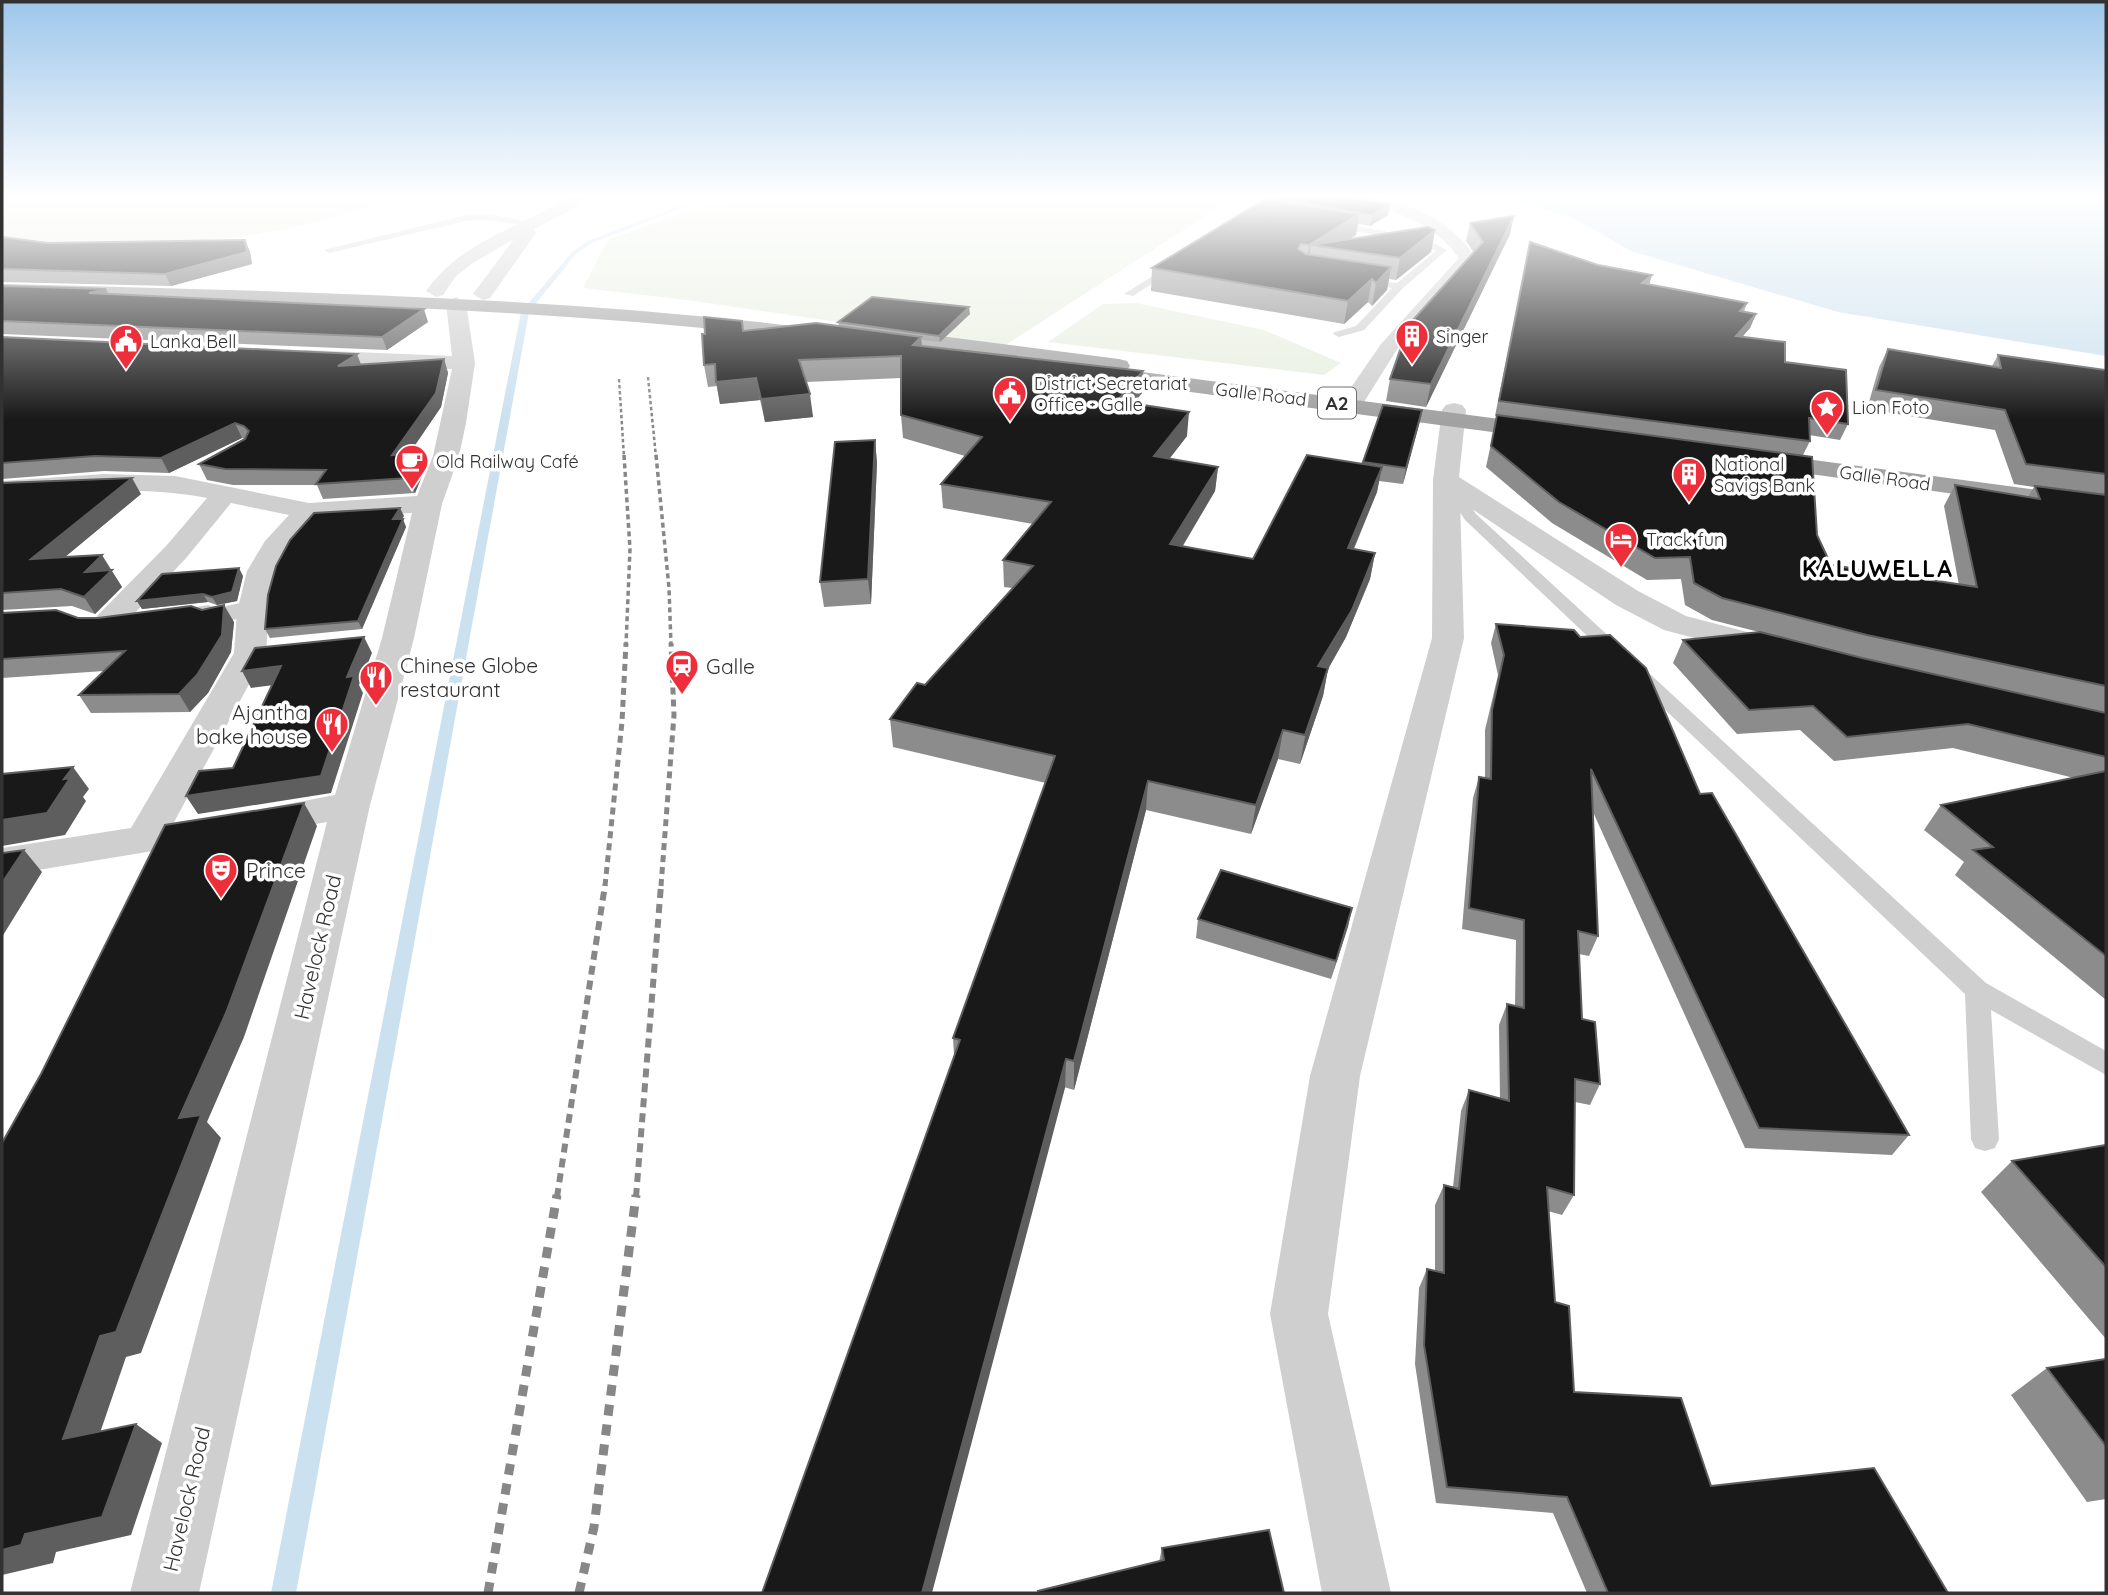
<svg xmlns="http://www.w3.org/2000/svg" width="2108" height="1595" font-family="Quicksand,sans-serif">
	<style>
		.green { fill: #e8efe0 }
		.water { fill: #cce1ef }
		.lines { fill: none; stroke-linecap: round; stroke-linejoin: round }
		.stream { fill: #cce1ef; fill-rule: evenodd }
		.service { fill: #cfcfcf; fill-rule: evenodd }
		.pedestrian { fill: #cfcfcf; fill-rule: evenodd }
		.minor { fill: #cfcfcf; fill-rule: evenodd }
		.tertiary { fill: #cfcfcf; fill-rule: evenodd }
		.trunk { fill: #a2a2a2; fill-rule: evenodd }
		.rail-far4 { stroke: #878787; stroke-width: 2.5; stroke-dasharray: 3.5 2.5; stroke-linecap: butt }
		.rail-far3 { stroke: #878787; stroke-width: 3.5; stroke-dasharray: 5 3.5; stroke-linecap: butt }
		.rail-far2 { stroke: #878787; stroke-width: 5; stroke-dasharray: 7 5; stroke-linecap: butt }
		.rail-far1 { stroke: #878787; stroke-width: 6; stroke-dasharray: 9 6; stroke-linecap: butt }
		.rail { stroke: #878787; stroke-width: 9; stroke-dasharray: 11 9; stroke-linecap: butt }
		.wall { fill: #8c8c8c }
		.shaded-wall { fill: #5e5e5e }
		.building { fill: #191919; stroke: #5e5e5e; stroke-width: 2 }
		.labels { text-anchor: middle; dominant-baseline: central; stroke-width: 7; stroke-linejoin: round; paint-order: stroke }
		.far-poi-label { font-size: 18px; fill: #323232; stroke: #fff; text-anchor: start }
		.far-street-label { font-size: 18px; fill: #323232; stroke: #fff }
		.shield { fill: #fff; stroke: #707070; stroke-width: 2 }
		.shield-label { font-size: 19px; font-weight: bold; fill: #323232 }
		.poi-label { font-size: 21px; fill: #323232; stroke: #fff; text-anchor: start }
		.street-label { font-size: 21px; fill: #323232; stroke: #fff }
		.far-district-label { font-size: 23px; font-weight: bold; letter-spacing: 2px; fill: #000; stroke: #fff }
	</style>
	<rect width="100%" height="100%" fill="#fff"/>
	<path class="green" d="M2,196H402C335,221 260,237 188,242C127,246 64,244 2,246Z
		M741,196H1236L1004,346L687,300L583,288L608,240L684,212Z
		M1136,303L1264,330L1341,363L1324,375L1048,342L1103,304Z"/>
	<path class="water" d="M1501,196H2106V356L1838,312L1631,251L1575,219Z"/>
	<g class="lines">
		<path class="stream" d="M704,196H713L592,243L576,254L529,312L296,1593H271L521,312L572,252L588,241Z"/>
		<path class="service" d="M487,214L540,224L536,227L487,220L466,221L329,253L324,250L466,215Z
			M1328,221L1423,238L1447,250L1403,288L1364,330L1339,337L1333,334L1335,332L1356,326L1392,288L1383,286V282L1397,283L1436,251L1420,243L1325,226L1324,224Z
			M1175,262L1180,265L1178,267L1133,296L1124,294Z
			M1446,476L1451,477L1476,514L1986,983L2106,1051V1075L1991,1010L1999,1139L1995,1148L1985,1151L1975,1148L1971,1139L1965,994L1465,520L1439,480Z"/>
		<path class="pedestrian" d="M254,600L263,603L267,608L263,613L211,625L179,620L175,615L179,610L208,605L217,608Z"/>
		<path class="minor" d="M1347,196C1399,196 1447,215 1477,259L1396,351L1359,410H1343L1339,405L1381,344L1459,258C1433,221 1391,210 1350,199Z
			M456,297L466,303L475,363L466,423L459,456L442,504L414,638L370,805L199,1593H130L327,822L260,834L246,830L240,821L246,812L335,795L382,638L412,513L317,519L293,543L283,559L270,598L266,653L173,824L183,826L189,836L183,846L2,876V848L131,828L234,653L237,612L247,571L265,541L289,515L231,503L187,557L119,630L108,633L97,630L92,623L97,616L167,545L207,498C139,485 70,492 2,497V481L104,474L175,476L309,503L417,496L433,456L452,369L305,362L297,361L294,356L297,351L305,350L452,356L446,303Z
			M1454,403L1462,405L1466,410L1459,477L1638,591L1686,616L1786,642L1790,649L1786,656L1774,659L1664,630L1616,605L1460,501L1464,638L1360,1076L1328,1314L1391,1593H1322L1270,1314L1310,1076L1432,638L1433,480L1442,410L1446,405Z"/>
		<path class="tertiary" d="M570,196H589L571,210L534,229L536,233L490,298L483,300L473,294L514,239L473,263L456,276L443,295L436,297L426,291C462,240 520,228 570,196Z"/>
		<path class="trunk" d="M2,284C276,291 548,296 820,329L827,331L830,335L827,339L820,341C548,307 276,302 2,296Z
			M870,327L1119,359L1127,361L1130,366L1127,370L1545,425L1554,427L1557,432L1554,437L1545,439L1092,379L1084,377L1081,372L1084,368L863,337L860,333L863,329Z
			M1761,453L2106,499V515L1752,466L1748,461L1752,456Z"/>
		<path class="rail-far4" d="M648,377L656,457
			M619,379L624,457"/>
		<path class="rail-far3" d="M624,455L630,549L626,645
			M656,455L669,588L671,645"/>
		<path class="rail-far2" d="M605,886L622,722L626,643
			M661,886L674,715L671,643"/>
		<path class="rail-far1" d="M557,1197L605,885
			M636,1197L661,885"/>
		<path class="rail" d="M488,1593L557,1195
			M579,1593L594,1527L636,1195"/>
	</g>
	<path class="wall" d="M1358,196V199L1388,215L1370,226L1358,224L1356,235L1349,239L1435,230L1431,252L1396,280L1389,279L1387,290L1372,306L1368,302L1344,324L1151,291L1152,268L1277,201L1278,199Z
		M1470,223L1510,234L1426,407L1386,401L1390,379L1410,335L1413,320L1474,253L1466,241Z
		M2,237L48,243L245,240L250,252L252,264L171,286L2,282Z
		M1530,242L1598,265L1652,275L1649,285L1747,303L1744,312L1756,314L1750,328L1742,336L1785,362L1848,424L1840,440L1809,435L1810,441L1803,455L1817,535L1831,565L1959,585L1944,506L1955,485L2028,497L2034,487L2014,484L1995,430L1867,409L1879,367L1888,349L1992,366L1998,355L2106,370V1000L1955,875L1964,862L1924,830L1941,805L2074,778L1953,748L1834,761L1800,730L1737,734L1673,663L1683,640L1759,632L1712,620L1685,605L1681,579L1647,580L1552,523L1486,467L1497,416H1495Z
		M2,286L106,289L109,294L428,322L387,350L2,334Z
		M970,314L940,342L922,340V346L1143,371L1142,393L1133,404L1187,436L1169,459L1218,467L1215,491L1183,546L1253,559L1363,464L1383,405L1422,410L1403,484L1379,481L1377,492L1354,549L1375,553L1370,579L1346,637L1328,669L1323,696L1300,764L1278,759L1251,834L1146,810L1074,1090L954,1055L953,1038L1046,783L893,747L890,719L925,685L1012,588L1004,587L1003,560L1033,524L943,508L941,484L965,456L903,438L901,415V378L806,382L813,417L765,422L760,400L720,404L717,386L708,387L704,365L705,334L742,321L744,331L839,326L838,322Z
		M2,337L361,365L444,359L448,373L441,407L409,454L419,453L425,469L415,493L323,499L317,485H233L207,480L199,464L245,439L242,438L169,473L104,471L2,479Z
		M875,440L877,463L871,604L824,607L820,582Z
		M2,483L141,494L65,557L111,570L122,587L95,614L72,606L2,610Z
		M404,516L402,519L406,527L362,629L270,638L265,629Z
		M243,576L237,601L217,605L208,602L142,609L137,601Z
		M2,613L78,618L234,622L231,652L208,693L190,712L91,713L79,695L104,671L2,678Z
		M1496,624L1700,794L1909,1135L1892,1155L1745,1148L1593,812L1598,936L1589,956L1579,954L1582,1019L1600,1084L1590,1105L1575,1102L1574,1195L1562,1215L1548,1211L1555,1302L1574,1392L1711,1486L1948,1593H1587L1553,1513L1436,1503L1415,1364L1419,1288L1427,1269L1435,1271V1205L1444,1185L1453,1187L1461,1111L1469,1090L1500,1098L1499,1025L1507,1004L1515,1006L1516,940L1462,929L1473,798L1479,777L1485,778V730L1498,675L1491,643Z
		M1352,908L1331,979L1196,938L1198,919Z
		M2106,1145V1339L1981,1192L2012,1161Z
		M2106,1359V1499L2087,1502L2011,1395L2047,1368Z
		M1162,1548L1284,1593L1159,1562Z"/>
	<path class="shaded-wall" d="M1390,204L1388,215L1370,226L1372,215Z
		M1359,214L1356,235L1334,249L1311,245L1308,265L1306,266L1309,245Z
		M1514,216L1510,234L1426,407L1431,384Z
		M1435,230L1431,252L1396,280L1400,258Z
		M245,240L250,252L252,264L171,286L165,274Z
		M1391,267L1387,290L1372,306L1376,283Z
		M1652,275L1648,288L1642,283Z
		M1372,279L1368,302L1344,324L1348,301Z
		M106,289L112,302L89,293Z
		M969,307L970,314L940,342L939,336Z
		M424,309L428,322L387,350L382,337Z
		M1756,314L1750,328L1731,350L1736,336Z
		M921,337L923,358L913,345Z
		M357,354L362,367L338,366Z
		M444,359L448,373L441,407L398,470L392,455Z
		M1143,371L1142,393L1116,424L1117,401Z
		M756,378L760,400L720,404L716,382Z
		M810,394L813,417L765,422L761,399Z
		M1422,410L1419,425L1403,484L1406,468Z
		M1189,412L1187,436L1153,480L1154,456Z
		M235,423L242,438L169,473L161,458Z
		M875,440L877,463L871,604L868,579Z
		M419,453L425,469L415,493L409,478Z
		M1218,467L1215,491L1168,570L1170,544Z
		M1382,467L1377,492L1343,574L1348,548Z
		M132,478L141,494L42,576L31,559Z
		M400,508L404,516L396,528L393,519Z
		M403,519L406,527L362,629L358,621Z
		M1375,553L1370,579L1346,637L1328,669L1323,696L1300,764L1318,666Z
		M102,555L122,587L95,614L84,597L85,572Z
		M239,568L243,576L237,601L217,605L212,597Z
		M203,594L208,602L142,609L137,601Z
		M224,605L234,622L231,652L208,693L190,712L179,694Z
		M364,637L372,653L359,685L363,693L331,793L198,814L186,796L321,776L347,677Z
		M281,666L290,683L251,688L242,671Z
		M1283,730L1278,759L1251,834L1256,805Z
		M73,767L89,789L83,797L86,801L65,835L2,846V820L64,779Z
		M1148,781L1146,810L1074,1090V1061Z
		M304,803L317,826L244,1037L207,1122L221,1138L141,1353L126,1357L91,1459L63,1439L179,1118Z
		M24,850L42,872L2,937V883Z
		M1352,908L1348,927L1331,979L1336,961Z
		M1066,1059L1065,1088L932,1593H922Z
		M136,1424L162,1443L131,1535L56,1552L53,1563L2,1575V1550L25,1534Z"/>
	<path class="building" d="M1282,196H1353L1350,198L1390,204L1372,215L1278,199Z
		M1265,199L1359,214L1309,245L1301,244L1298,249L1306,254L1391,267L1376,283L1372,279L1348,301L1152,268Z
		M1514,216L1431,384L1390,379L1400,350L1417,324L1413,320L1483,242L1470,223Z
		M1428,227L1435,230L1400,258L1311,245Z
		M2,237L48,243L245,240L247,252L165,274L2,269Z
		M1530,242L1598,265L1652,275L1642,283L1747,303L1740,311L1756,314L1736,336L1785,342V362L1846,370L1848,424L1809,418L1810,441L1499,401Z
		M2,286L106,289L89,293L424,309L382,337L2,321Z
		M872,297L969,307L939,336L838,322Z
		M704,317L742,321L743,331L816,323L921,337L913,345L1143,371L1117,401L1189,412L1154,456L1218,467L1170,544L1253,559L1307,455L1382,467L1348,548L1375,553L1352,610L1318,666L1328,668L1305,735L1283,730L1256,805L1148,781L1074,1061L1066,1059L922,1593H762L960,1040L953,1038L1055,756L890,719L917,683L925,685L1033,566L1003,560L1051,502L941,484L982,437L901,415V356L799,360L810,394L761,399L756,378L716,382L715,364L704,365L702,334H705Z
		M2,337L357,354L338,366L444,359L436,393L392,455L419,453L409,478L316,484L326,470L225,469L199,464L245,439L249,431L244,426L235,423L161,458L95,456L2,463Z
		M1888,349L2001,368L1998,355L2106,370V474L2026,464L2005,410L1876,390Z
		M1383,405L1422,410L1406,468L1363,462Z
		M1497,415L1812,457L1817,535L1831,565L1977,587L1955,485L2040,499L2035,486L2106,495V686L1867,635L1722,598L1694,583L1690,557L1655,558L1559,502L1491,446Z
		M875,440L868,579L820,582L835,442Z
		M132,478L31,559L102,555L85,572L112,570L84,597L61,589L2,593V483Z
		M400,508L393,519H403L358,621L265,629L268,595L276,566L290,540L314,513Z
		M239,568L232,592L212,597L203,594L137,601L162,574Z
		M224,605L222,635L197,675L179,694L79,695L125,651L2,659V613L56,610L78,618H98L191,606L202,610Z
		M1496,624L1574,630L1580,637L1610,635L1646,668L1700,794L1712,793L1909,1135L1759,1128L1591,769L1598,936L1578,931L1582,1019L1595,1022L1600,1084L1575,1079L1574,1195L1547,1187L1555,1302L1569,1306L1574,1392L1681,1398L1711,1486L1874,1468L1948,1593H1608L1567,1497L1447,1487L1424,1345L1427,1269L1444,1273V1185L1459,1189L1469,1090L1509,1101L1507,1004L1524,1008V920L1469,908L1479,777L1491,779L1492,710L1504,655Z
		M1760,632L1862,658L2106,713V757L1968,724L1847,737L1813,706L1749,710L1683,640Z
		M364,637L347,677L354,676L321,776L186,796L199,771L233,768L281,666L242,671L255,648Z
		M73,767L64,779L70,778L47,813L2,820V774Z
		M2106,771V956L1973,850L1993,847L1941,805Z
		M304,803L226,1013L179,1118L201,1115L116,1332L100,1336L63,1439L136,1424L102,1517L25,1534L21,1545L2,1550V1143L41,1074L165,825Z
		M24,850L2,883V853Z
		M1221,870L1352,908L1336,961L1198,919Z
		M2106,1145V1267L2012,1161Z
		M2106,1359V1446L2047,1368Z
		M1269,1530L1284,1593H1039L1038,1591L1164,1560L1162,1548Z"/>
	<linearGradient id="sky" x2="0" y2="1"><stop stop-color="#9dc6eb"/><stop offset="0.47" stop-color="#fff"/><stop offset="1" stop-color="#fff" stop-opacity="0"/></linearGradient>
	<rect width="2108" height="419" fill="url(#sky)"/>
	<defs>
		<symbol id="building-pin" viewBox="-11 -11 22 30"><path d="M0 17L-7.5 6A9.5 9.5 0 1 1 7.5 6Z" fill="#ee2f3b" stroke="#fff"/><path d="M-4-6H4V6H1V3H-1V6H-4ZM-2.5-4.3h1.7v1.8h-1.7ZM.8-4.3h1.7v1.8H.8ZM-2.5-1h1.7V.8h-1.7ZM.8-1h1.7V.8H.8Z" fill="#fff"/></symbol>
		<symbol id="civic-pin" viewBox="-11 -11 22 30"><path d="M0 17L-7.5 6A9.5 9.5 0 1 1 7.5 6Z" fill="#ee2f3b" stroke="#fff"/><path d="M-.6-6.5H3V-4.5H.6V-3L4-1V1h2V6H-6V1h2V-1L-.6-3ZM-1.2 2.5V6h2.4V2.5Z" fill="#fff"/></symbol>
		<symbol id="sight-pin" viewBox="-11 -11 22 30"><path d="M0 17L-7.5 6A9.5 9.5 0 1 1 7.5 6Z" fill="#ee2f3b" stroke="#fff"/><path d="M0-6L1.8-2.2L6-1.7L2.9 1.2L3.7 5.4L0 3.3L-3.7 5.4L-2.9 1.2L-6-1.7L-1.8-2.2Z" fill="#fff"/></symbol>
		<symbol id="cafe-pin" viewBox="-11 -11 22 30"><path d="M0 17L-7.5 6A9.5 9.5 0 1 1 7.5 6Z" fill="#ee2f3b" stroke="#fff"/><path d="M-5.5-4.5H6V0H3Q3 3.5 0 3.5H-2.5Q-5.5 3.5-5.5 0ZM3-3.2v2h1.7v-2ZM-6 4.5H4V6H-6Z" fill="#fff"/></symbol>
		<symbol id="hotel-pin" viewBox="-11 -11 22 30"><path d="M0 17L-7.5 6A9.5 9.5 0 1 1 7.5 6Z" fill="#ee2f3b" stroke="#fff"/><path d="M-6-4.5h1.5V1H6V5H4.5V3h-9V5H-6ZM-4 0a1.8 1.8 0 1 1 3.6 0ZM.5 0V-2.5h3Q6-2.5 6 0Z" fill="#fff"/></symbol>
		<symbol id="station-pin" viewBox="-11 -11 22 30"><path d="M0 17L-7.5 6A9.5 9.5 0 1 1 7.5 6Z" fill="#ee2f3b" stroke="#fff"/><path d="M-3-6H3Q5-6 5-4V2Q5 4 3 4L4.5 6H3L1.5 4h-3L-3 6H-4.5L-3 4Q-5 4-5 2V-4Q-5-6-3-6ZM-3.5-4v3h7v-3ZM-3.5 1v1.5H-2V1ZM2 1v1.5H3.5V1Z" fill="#fff"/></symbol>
		<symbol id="restaurant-pin" viewBox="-11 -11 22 30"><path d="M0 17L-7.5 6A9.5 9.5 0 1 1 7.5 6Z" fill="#ee2f3b" stroke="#fff"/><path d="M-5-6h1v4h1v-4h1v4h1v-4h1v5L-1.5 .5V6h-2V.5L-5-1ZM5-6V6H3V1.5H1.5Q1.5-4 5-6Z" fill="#fff"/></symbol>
		<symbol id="theatre-pin" viewBox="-11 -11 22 30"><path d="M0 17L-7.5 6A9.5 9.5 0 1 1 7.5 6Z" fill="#ee2f3b" stroke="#fff"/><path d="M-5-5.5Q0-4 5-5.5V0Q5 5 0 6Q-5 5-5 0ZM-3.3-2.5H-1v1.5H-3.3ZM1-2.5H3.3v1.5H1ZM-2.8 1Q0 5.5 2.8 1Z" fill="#fff"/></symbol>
	</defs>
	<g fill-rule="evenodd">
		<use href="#building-pin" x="1393" y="317" width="38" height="52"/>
		<use href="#civic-pin" x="107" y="322" width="38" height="52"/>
		<use href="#civic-pin" x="991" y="374" width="38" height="52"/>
		<use href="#sight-pin" x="1808" y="388" width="38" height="52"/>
		<use href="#cafe-pin" x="393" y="442" width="38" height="52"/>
		<use href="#building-pin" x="1670" y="455" width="38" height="52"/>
		<use href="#hotel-pin" x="1602" y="520" width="38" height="52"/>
		<use href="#station-pin" x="663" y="647" width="38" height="52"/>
		<use href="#restaurant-pin" x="357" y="658" width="38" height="52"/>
		<use href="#restaurant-pin" x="313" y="705" width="38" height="52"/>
		<use href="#theatre-pin" x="202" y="851" width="38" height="52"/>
	</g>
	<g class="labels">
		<g class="far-poi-label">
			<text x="1436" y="336">Singer</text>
			<text x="150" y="341">Lanka Bell</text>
			<text x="1034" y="383">District Secretariat<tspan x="1034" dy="21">Office - Galle</tspan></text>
			<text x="1852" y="407">Lion Foto</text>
			<text x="436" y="461">Old Railway Café</text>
			<text x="1714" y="464">National<tspan x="1714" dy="21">Savigs Bank</tspan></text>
			<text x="1646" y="539">Track fun</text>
		</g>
		<g class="far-street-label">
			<text transform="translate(1261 394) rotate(7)">Galle Road</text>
			<text transform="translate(1885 478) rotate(8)">Galle Road</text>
		</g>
		<rect class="shield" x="1318" y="387.5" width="38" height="31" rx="5"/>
		<g class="shield-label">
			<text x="1337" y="403">A2</text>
		</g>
		<g class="poi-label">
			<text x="400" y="665">Chinese Globe<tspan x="400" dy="24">restaurant</tspan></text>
			<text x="706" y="666">Galle</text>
			<text x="308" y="712" text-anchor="end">Ajantha<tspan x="308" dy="24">bake house</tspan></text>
			<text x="246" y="870">Prince</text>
		</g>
		<g class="street-label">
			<text transform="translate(317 947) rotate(-77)">Havelock Road</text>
			<text transform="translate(186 1499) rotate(-77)">Havelock Road</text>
		</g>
		<g class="far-district-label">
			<text x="1878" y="568">KALUWELLA</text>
		</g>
	</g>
	<rect width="2108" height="1595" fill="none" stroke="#323232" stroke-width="7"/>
</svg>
